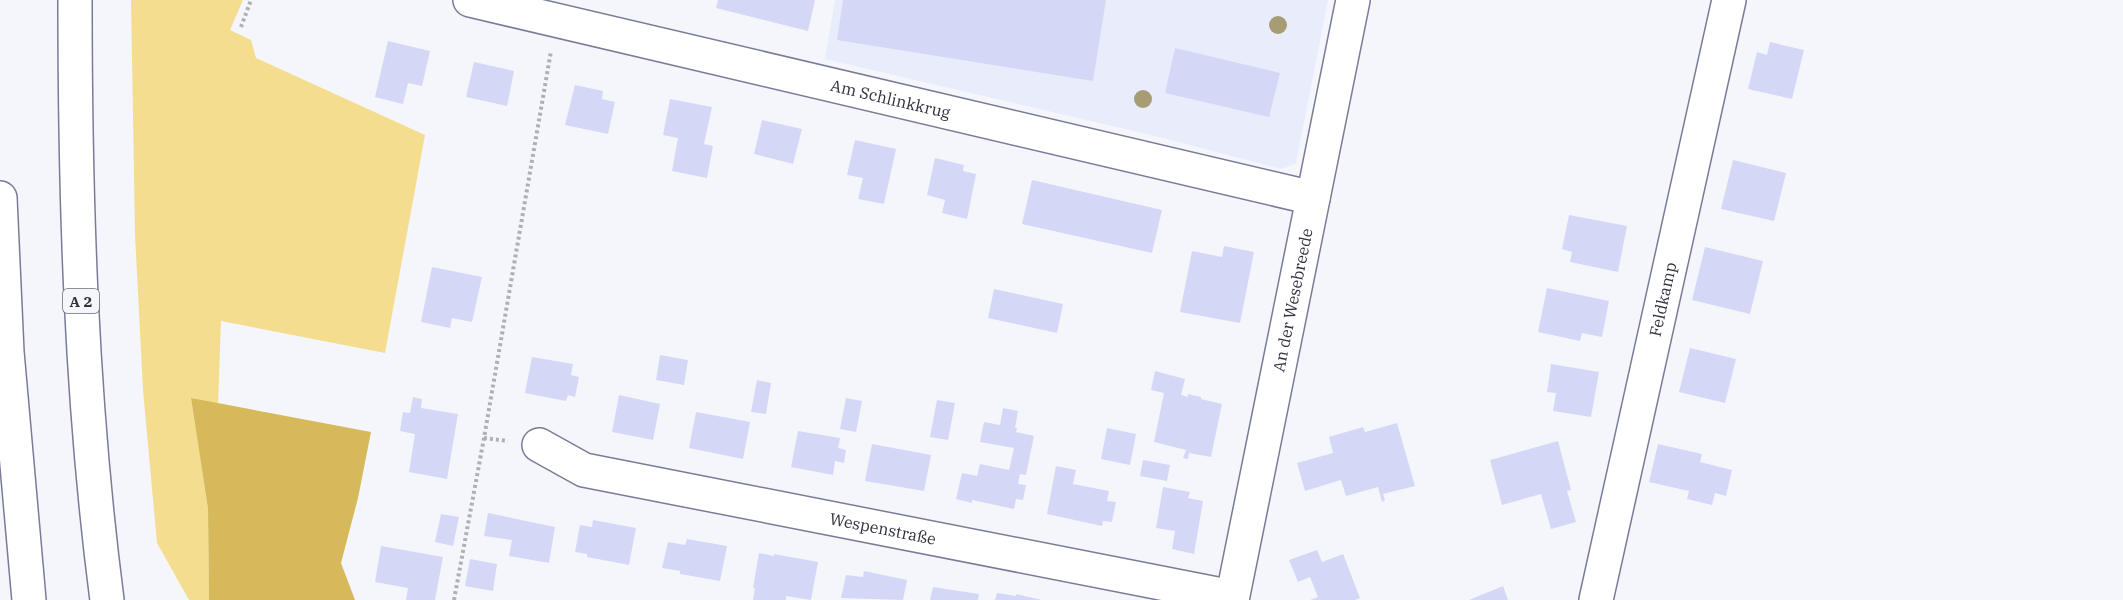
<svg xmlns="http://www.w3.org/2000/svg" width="2123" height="600" font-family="'IBM Plex Serif',serif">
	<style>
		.built { fill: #e9ecfb }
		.green { fill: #f5dd8f }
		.forest { fill: #d5b95a }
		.building { fill: #d4d8f6 }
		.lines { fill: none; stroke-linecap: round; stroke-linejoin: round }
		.minor-casing { stroke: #787c97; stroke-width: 36 }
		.motorway-casing { stroke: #787c97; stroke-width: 36 }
		.path { stroke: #aeafb7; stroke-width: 4; stroke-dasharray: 3 3; stroke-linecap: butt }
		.minor { stroke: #fff; stroke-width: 33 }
		.motorway { stroke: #fff; stroke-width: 33 }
		.tree { fill: #a69d75 }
		.labels { text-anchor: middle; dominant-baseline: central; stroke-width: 5; stroke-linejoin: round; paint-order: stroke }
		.shield { fill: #f5f6fc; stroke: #6a6c76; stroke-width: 1.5 }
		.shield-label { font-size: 15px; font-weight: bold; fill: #2f313d }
		.street-label { font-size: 16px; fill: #2f313d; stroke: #f5f6fc }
	</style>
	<rect width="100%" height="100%" fill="#f5f6fc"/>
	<path class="built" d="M835,0H1328L1296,163L1282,169L1155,136L825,59Z"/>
	<path class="green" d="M131,0H243L230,30L251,40L256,58L425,135L385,353L221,321L218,404L191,398L208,509L209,600H189L157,543L143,390L135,235Z"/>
	<path class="forest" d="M191,398L371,432L358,498L341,563L355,600H209L208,509Z"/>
	<path class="building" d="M718,0H815L808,31L716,8Z
		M843,0H1106L1093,81L837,40Z
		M388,41L430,51L422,86L408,83L403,104L375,97Z
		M1770,42L1804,50L1792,99L1748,89L1757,52L1767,55Z
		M1175,48L1280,73L1269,117L1165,93Z
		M474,62L514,71L507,106L466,97Z
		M575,85L603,91L602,99L615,102L608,134L565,125Z
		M670,99L712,107L704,144L713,146L707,178L672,171L678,138L663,135Z
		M762,120L802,129L793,164L754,154Z
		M855,140L896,149L884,204L858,199L863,178L847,175Z
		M935,158L964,165L963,171L976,174L967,219L942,213L945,200L927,195Z
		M1733,160L1786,173L1774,221L1721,209Z
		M1032,180L1162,210L1152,253L1022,224Z
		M1569,215L1627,226L1618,272L1570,262L1572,252L1562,249Z
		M1224,246L1254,252L1240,323L1180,312L1192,251L1222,257Z
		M1705,247L1763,261L1750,314L1692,300Z
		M432,267L482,277L472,322L452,318L450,328L421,322Z
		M1547,288L1609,301L1602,337L1582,333L1580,341L1538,332Z
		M994,289L1063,304L1057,333L988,318Z
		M1690,348L1736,359L1725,403L1679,392Z
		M660,355L688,360L684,385L656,380Z
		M532,357L573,364L571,375L579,377L575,397L568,395L566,401L525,393Z
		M1551,364L1599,372L1591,417L1553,411L1556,393L1547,392Z
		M1155,371L1185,379L1181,395L1188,397V394L1201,397V399L1222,404L1211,457L1189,453L1188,459L1183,458L1186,450L1154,442L1164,393L1151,390Z
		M757,380L771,383L766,414L751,412Z
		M619,395L660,404L653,440L612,432Z
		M413,397L422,399L421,408L458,414L447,479L409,472L415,434L400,431L403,412L410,413Z
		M846,398L862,401L856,432L840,429Z
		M937,400L955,403L948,440L930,437Z
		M1003,408L1018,411L1015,428H1017L1016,432L1034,436L1026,475L1020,474L1018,484L1026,485L1023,500L1016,499L1014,509L972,500V503L956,499L962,473L977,476L980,464L1009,470L1014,448L980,442L984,422L1000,425Z
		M696,412L750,422L743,459L689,448Z
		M1397,423L1415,486L1383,494L1385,500L1382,502L1378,487L1346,496L1341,480L1305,491L1297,463L1333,453L1329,437L1363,427L1365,432Z
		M1107,428L1136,434L1130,465L1101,459Z
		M798,431L840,438L838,448L846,450L844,463L835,461L833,475L791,467Z
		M1558,441L1571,490L1567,491L1576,522L1551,529L1541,494L1502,505L1490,460Z
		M872,444L931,455L924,491L865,481Z
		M1658,444L1702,454L1700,462L1732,470L1726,496L1715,493L1712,505L1687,499L1689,491L1649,482Z
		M1143,460L1170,465L1167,481L1140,476Z
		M1056,466L1076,470L1073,484L1109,491L1107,501L1116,502L1112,522L1103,521L1102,526L1047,514Z
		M1163,487L1190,492L1188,498L1203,501L1194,554L1172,549L1175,531L1156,528Z
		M488,513L555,527L549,563L509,556L512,540L484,536Z
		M441,514L459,517L453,546L435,542Z
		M593,520L636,528L629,565L587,557V554L575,552L580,525L592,527Z
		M687,539L727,546L720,581L680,574V571L662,568L668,542L685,545Z
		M381,546L443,557L435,600H406L408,588L375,582Z
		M1317,550L1322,562L1343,554L1360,598L1355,600H1310L1318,597L1310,577L1298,582L1289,560Z
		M759,553L774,556V554L818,562L811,600L786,596V600H753L755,588H753Z
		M470,559L497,564L493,591L465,586Z
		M864,571L907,580L903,600L841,598L846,575L863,577Z
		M1503,586L1508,600H1469Z
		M933,587L979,594L978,600H930Z
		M997,593L1016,596V594L1042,600H995Z"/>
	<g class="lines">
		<defs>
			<g id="minor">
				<path id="s1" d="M470,0L1313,198"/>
				<path id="s2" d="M539,445L584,470L1232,597"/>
				<path id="s3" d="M1232,600L1353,0"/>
				<path id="s4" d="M1596,600L1729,0"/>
			</g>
			<path id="motorway" d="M75,0C75,200 81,401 107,600
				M0,198L7,352L29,600"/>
		</defs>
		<use href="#minor" class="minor-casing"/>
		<use href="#motorway" class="motorway-casing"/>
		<path class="path" d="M241,27L251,0
			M484,438L508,441
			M454,600L484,438L551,51"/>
		<use href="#minor" class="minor"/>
		<use href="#motorway" class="motorway"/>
	</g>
	<g class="tree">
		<circle cx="1278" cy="25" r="9"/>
		<circle cx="1143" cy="99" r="9"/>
	</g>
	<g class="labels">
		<rect class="shield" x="63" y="289" width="36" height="24" rx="4.5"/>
		<g class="shield-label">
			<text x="81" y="301">A 2</text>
		</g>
		<g class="street-label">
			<text stroke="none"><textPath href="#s1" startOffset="432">Am Schlinkkrug</textPath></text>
			<text stroke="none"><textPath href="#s3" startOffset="306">An der Wesebreede</textPath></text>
			<text stroke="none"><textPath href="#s4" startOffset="308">Feldkamp</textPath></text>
			<text stroke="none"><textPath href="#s2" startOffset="356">Wespenstraße</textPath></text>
		</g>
	</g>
</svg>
